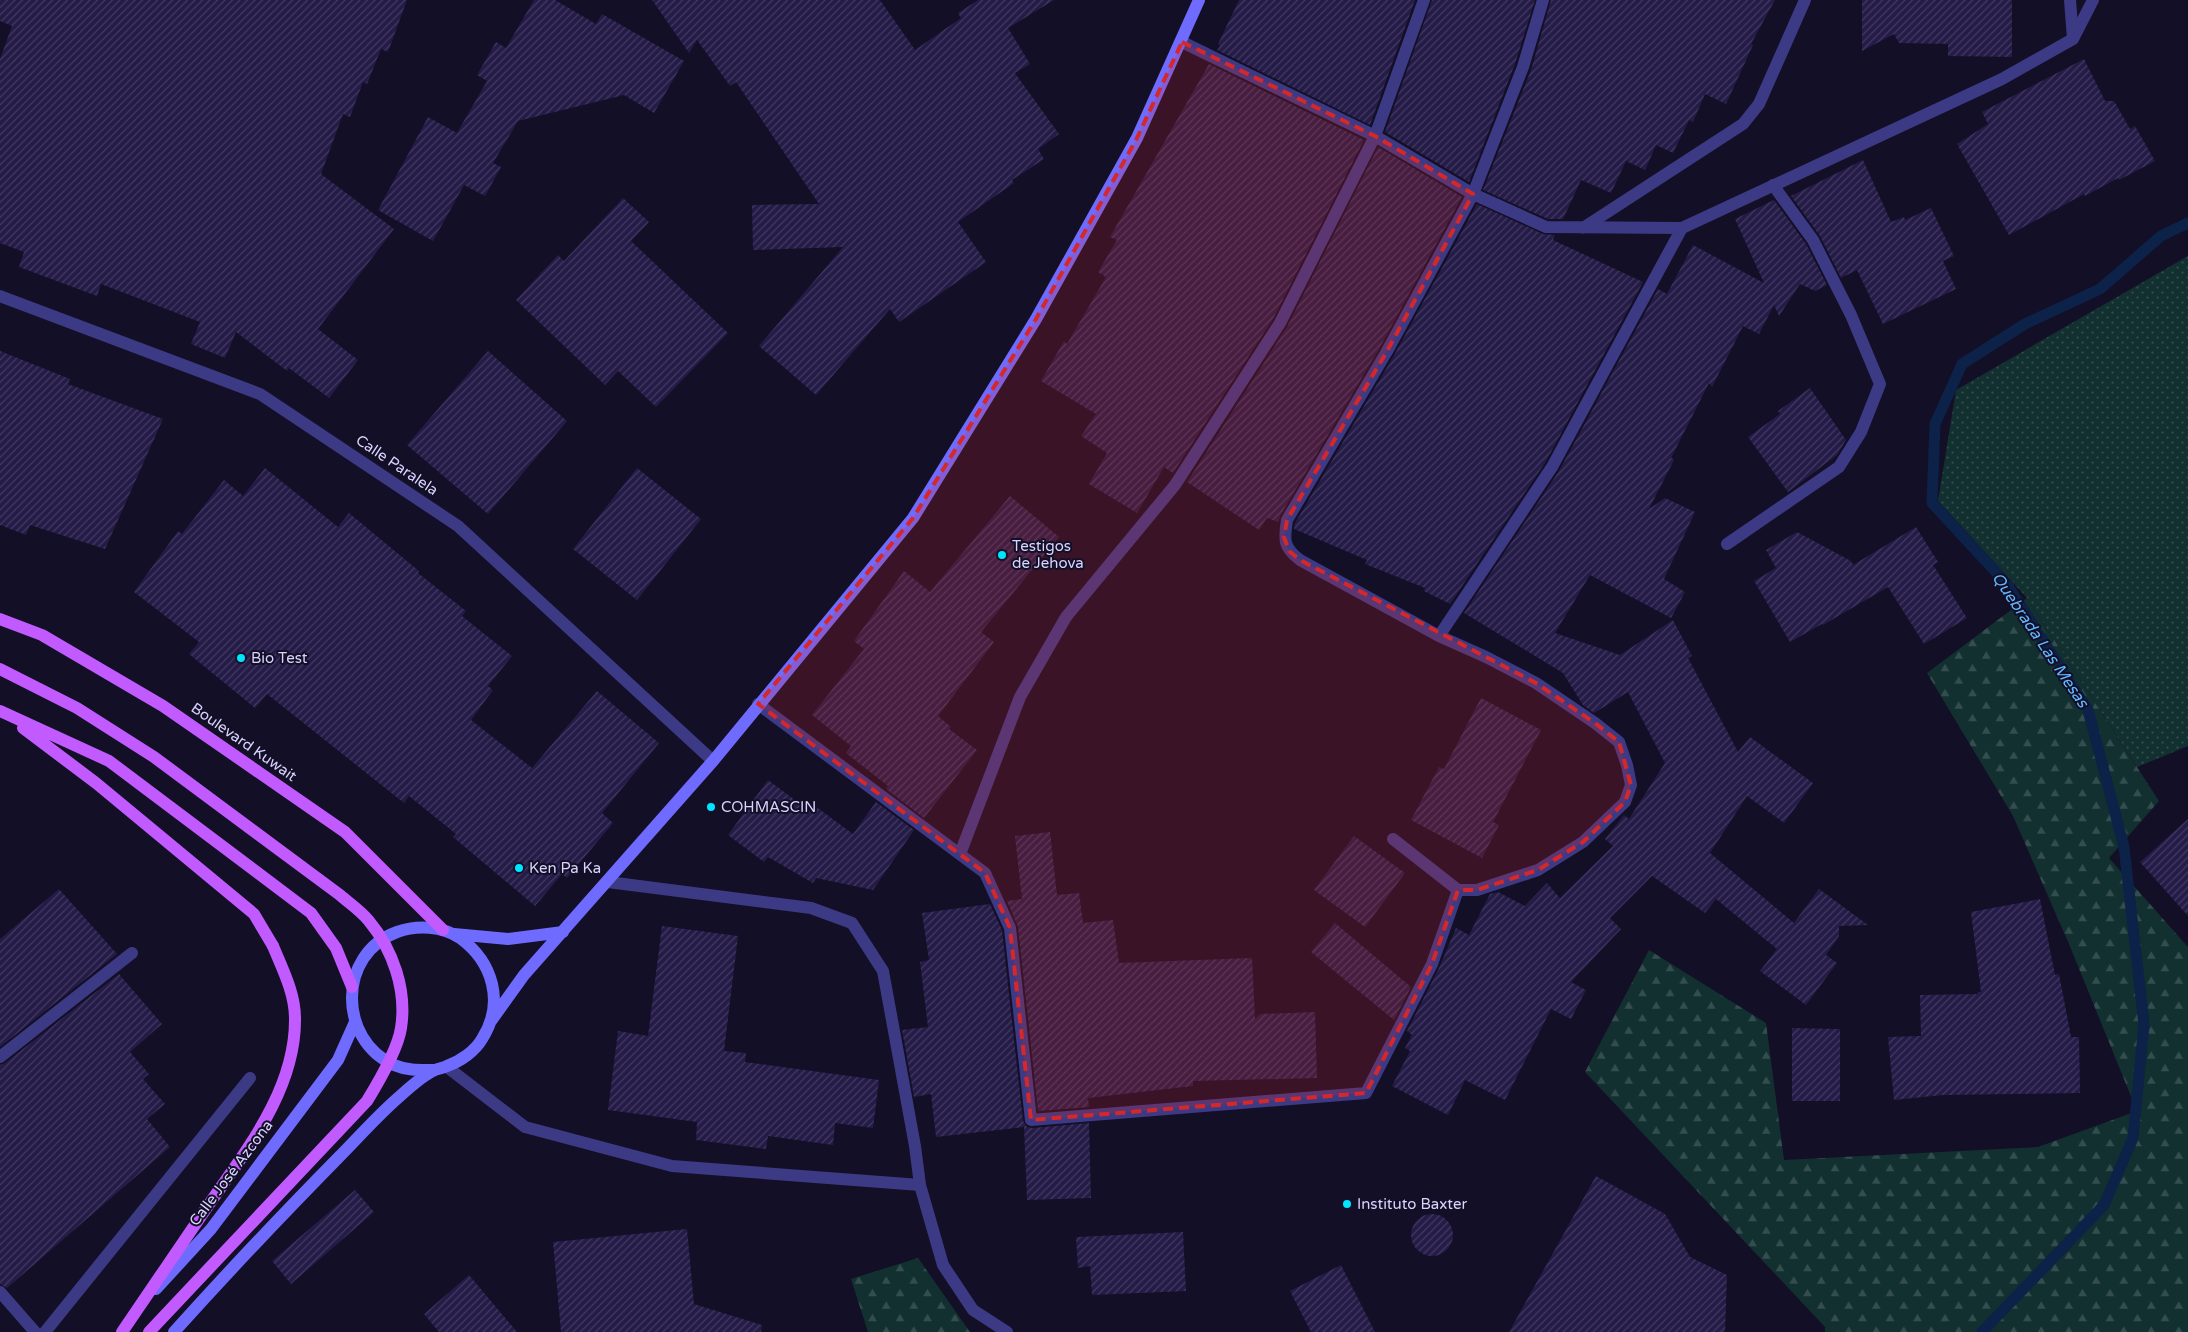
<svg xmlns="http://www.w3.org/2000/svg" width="2188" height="1332" font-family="'Varela Round',sans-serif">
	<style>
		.grass { fill: url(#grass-dots) }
		.forest { fill: url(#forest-firs) }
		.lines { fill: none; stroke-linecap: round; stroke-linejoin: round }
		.stream { stroke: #0c2248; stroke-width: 11 }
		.building { fill: url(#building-hatch) }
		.lane { stroke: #3d3a85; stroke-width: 12 }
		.street { stroke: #3d3a85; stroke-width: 12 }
		.secondary { stroke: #6f6bff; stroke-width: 12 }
		.primary { stroke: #c25bff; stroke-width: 12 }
		.primary-bridge { stroke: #c25bff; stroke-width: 12 }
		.marked { fill: #d62828; fill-opacity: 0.2; stroke: #d62828; stroke-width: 4; stroke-dasharray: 10 6; stroke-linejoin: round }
		.poi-dot { fill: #00e5ff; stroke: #130f26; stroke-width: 2 }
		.labels { text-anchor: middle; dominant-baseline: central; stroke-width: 4; stroke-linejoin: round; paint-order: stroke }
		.street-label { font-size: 15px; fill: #d9d4ff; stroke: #130f26 }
		.poi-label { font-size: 15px; fill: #d9d4ff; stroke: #130f26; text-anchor: start }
		.water-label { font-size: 16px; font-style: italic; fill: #62b6ff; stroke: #130f26 }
	</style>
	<defs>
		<pattern id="grass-dots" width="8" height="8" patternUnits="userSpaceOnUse" patternTransform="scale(1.25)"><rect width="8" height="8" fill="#12302f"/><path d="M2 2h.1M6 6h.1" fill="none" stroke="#344d4e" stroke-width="1.8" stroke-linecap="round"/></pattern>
		<pattern id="forest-firs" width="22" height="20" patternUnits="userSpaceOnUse" patternTransform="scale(1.25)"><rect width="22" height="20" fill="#12302f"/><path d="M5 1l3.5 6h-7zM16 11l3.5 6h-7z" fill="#344d4e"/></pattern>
		<pattern id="building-hatch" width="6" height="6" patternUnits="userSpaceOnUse" patternTransform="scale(1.25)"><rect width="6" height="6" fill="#241b47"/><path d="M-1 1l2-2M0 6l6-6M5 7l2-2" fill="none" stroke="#433b63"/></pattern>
	</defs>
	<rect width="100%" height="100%" fill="#130f26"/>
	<path class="grass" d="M2188,256V746L2137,767L2027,598L1938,501L1956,390Z"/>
	<path class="forest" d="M2027,598L2159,801L2109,858L2188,947V1332H1825V1327L1585,1072L1649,950L1766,1023L1784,1160L2038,1147L2137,1111L2069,944L2013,816L1927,673Z
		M918,1258L970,1332H868L851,1279Z"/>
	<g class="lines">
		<path class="stream" d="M1982,1332L2104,1205L2133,1138L2144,1024L2124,847L2088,710L2006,583L1932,503L1935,424L1962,364L2025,324L2100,289L2161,236L2188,223"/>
	</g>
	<path class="building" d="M0,0H407L388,52L381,49L367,84L363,82L350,117L343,114L321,174L394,229L318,329L358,360L329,398L289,368L287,371L236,332L225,358L191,344L200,322L101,284L97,296L19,267L24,252L0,243V59L12,26L0,21Z
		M534,0H555L596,24L602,14L684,61L654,113L624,95L518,121L493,163L501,167L485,196L464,185L433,241L378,210L428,117L457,133L487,81L477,75L496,42L506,48Z
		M652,0H880L915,50L961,18L958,13L978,0H1054L1008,28L1030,64L1015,73L1059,134L1038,149L1044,159L1012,180L1014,183L958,222L986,262L899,322L890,309L816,395L759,346L843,247L753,250L752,205L819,204L736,82L730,86L697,40L689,53Z
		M1239,0H1415L1370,125L1217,50L1220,46L1218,44Z
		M1432,0H1535L1515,64L1469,182L1385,132Z
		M1551,0H1775L1751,44L1753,45L1726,104L1705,94L1693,122L1689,120L1673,153L1656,145L1645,170L1626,161L1611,193L1581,180L1563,219H1548L1483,190L1531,70Z
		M1862,0H2012V57L1948,56V44L1899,43L1894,34L1862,51Z
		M2084,59L2105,101H2114L2130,129L2135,126L2155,161L2119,180L2118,178L2085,196L2084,194L2009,235L1957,144L1988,124L1982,112Z
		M1209,64L1364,140L1273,319L1173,473L1164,467L1137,513L1089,484L1107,453L1081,436L1096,414L1041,381L1064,341L1067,344L1106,277L1098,272L1117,240L1110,237Z
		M1378,147L1462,197L1379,349L1280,516L1278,522L1267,518L1259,530L1187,482L1287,327Z
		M1863,160L1891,222L1904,217L1905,220L1931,208L1954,256L1943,261L1956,289L1883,324L1857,270L1841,278L1820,236L1791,196Z
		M623,198L649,222L631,241L728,333L656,407L618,371L605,385L516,300L558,255L564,261Z
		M1774,200L1806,244L1827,285L1815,291L1800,284L1779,316L1774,305L1759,334L1743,326L1712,387L1709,383L1671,458L1674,459L1672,464L1649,509L1665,498L1695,512L1664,579L1685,592L1671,618L1590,575L1555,633L1620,655L1673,620L1692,656L1688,658L1738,752L1750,737L1813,783L1784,823L1747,796L1710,853L1794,923L1819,889L1868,925L1839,926V936L1826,955L1837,963L1806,1005L1760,971L1777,949L1716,899L1705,913L1652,876L1610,918L1621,929L1571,982L1586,990L1571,1019L1551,1009L1505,1100L1465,1080L1448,1115L1392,1086L1410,1051L1405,1048L1412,1035L1407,1031L1439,968L1456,928L1469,935L1490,894L1498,892L1525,906L1547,883L1560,898L1613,846L1605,839L1624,815L1629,819L1665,763L1628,692L1594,713L1583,705L1563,673L1464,613L1559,471L1658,289L1667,294L1693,245L1764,283L1735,219Z
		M1477,204L1543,234L1555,235L1553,240L1643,282L1545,463L1450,604L1424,591L1425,588L1365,564L1367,560L1294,529L1295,523L1393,357Z
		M0,351L70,379L68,384L163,419L105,549L30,525L26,535L0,525Z
		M488,351L567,421L488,514L407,445Z
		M1810,388L1846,440L1837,455L1788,492L1748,437L1780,414L1778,411Z
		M265,468L338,527L349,513L419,571L418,573L466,611L462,616L512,656L488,686L493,690L471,720L532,768L597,691L659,743L602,813L613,823L567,878L562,874L535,906L453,837L456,834L409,796L404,803L267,694L255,708L189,654L199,642L134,592L178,531L182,534L224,480L243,496Z
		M637,468L701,519L637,600L573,549Z
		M1010,496L1059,537L981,632L994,642L938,716L951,727L949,729L977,750L924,818L886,789L888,786L846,753L851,746L812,715L864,649L854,641L904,571L930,592Z
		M1916,527L1938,562L1933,565L1967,618L1924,644L1888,587L1823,625L1822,624L1790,642L1754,581L1776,568L1766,550L1797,532L1851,561L1853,565Z
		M1481,698L1541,730L1493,822L1499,825L1482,858L1411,820L1439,767L1444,769Z
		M768,780L811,812L815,806L853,834L876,802L914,830L873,890L816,878L813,883L768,857L764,862L728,835Z
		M2188,819V916L2140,862Z
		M1050,832L1057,895L1079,893L1083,923L1113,920L1119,963L1252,958L1255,1019L1260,1014L1315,1012L1317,1078L1193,1081V1086L1088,1098L1089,1107L1038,1111L1018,927L1007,901L1022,899L1015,836Z
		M1354,836L1405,873L1365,927L1314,890Z
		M59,889L117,954L0,1047V939Z
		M2040,899L2055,975L2059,974L2071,1037H2079L2080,1093L1943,1095L1894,1100L1888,1037L1921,1036L1920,995L1978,994V992H1981L1971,912Z
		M990,904L1002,930L1023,1121L1027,1127L1032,1128L1089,1123L1091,1198L1027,1200L1024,1127L936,1137L931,1094L914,1097L902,1030L928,1027L920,962L929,960L922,913Z
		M1335,923L1411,987L1394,1020L1311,952Z
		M662,926L738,936L724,1051L746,1053L745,1062L879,1080L873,1128L835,1123L833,1145L768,1136L766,1149L696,1140L697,1122L608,1110L618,1031L648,1036Z
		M119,974L162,1024L130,1052L149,1074L143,1079L165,1104L147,1119L170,1147L7,1288L0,1284V1065L5,1063Z
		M1792,1028L1840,1029V1101H1792Z
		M1596,1176L1665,1214L1690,1257L1727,1275L1725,1332H1509Z
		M355,1190L374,1212L291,1284L272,1261Z
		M1411 1235a21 21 0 1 1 42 0a21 21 0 1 1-42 0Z
		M687,1229L694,1304L762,1325L761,1332H561L553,1242Z
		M1183,1232L1186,1291L1092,1295L1090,1266L1078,1268L1076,1237Z
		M1341,1265L1375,1332H1311L1290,1291Z
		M469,1275L517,1332H439L424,1314Z"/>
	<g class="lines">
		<path class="lane" d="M1727,544L1839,467L1861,432L1880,384L1851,315L1813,240L1773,185
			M608,882L811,908L852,923L883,971L915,1146L920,1185L943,1265L973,1310L1007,1332
			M0,1057L132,953
			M447,1067L525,1127L672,1166L920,1185
			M0,1292L35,1332
			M45,1332L250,1078"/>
		<path class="street" d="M2070,0L2073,39
			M1182,42L1375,136L1473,194L1546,227L1682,228L2002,79L2073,39L2093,0
			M1583,228L1743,124L1759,104L1805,0
			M0,296L260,394L458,526L713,761
			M1439,636L1552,467L1682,228
			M758,704L985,873L1010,928L1031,1120L1366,1093L1432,964L1458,890
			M1393,839L1458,890H1477L1538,870L1583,842L1625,802L1631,785L1627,765L1619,742L1595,723L1536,683L1486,657L1439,636L1300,560C1283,547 1284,540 1287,520L1386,353L1473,194L1523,67L1543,0
			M960,854L1020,697L1066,617L1175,485L1280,323L1375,136L1424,0"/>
		<path class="secondary" d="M454,934L508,939L563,932
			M491,1021L524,975L713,761L913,518L1036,319L1137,138L1199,0
			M156,1289L211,1229L338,1060L355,1022
			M174,1332C227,1273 282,1215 338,1158C358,1138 377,1116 399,1097C409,1088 423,1075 435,1070C439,1068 444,1068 447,1066C461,1061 475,1051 482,1039C505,1003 493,962 460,938C442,926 417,925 397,932C337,954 338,1040 394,1065C408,1071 421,1070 435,1070"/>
		<path class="primary" d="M0,619L42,635L163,706L345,832L443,930
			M0,711L109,761L311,913L336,948L352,987
			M23,728L96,783L254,914L273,946"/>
		<path class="primary-bridge" d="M0,669L77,708L154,757L340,895C349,903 361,911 369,921C393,950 407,990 401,1028C398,1049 378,1083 367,1101L149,1332
			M122,1332C150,1291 177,1251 205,1210C244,1153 296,1091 295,1018C295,993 282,968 273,946"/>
	</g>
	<path class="marked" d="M1182,42L1375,136L1473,194L1386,353L1287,520L1284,537L1289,551L1300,560L1536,683L1595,723L1619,742L1631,785L1625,802L1583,842L1538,870L1477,890H1458L1432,964L1366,1093L1031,1120L1010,928L985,873L758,704L913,518L1036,319L1137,138Z"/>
	<g class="poi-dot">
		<circle cx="1002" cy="555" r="5"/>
		<circle cx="241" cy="658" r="5"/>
		<circle cx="711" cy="807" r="5"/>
		<circle cx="519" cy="868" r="5"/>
		<circle cx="1347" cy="1204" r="5"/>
	</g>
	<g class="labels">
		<g class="street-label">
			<text transform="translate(397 465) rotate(34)">Calle Paralela</text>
			<text transform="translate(244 742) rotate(35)">Boulevard Kuwait</text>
			<text transform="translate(231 1173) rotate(-53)">Calle José Azcona</text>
		</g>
		<g class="poi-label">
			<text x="1012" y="546">Testigos<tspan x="1012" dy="17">de Jehova</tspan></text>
			<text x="251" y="658">Bio Test</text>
			<text x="721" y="807">COHMASCIN</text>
			<text x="529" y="868">Ken Pa Ka</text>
			<text x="1357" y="1204">Instituto Baxter</text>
		</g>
		<g class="water-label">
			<text transform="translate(2040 640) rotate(56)">Quebrada Las Mesas</text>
		</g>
	</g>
</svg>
